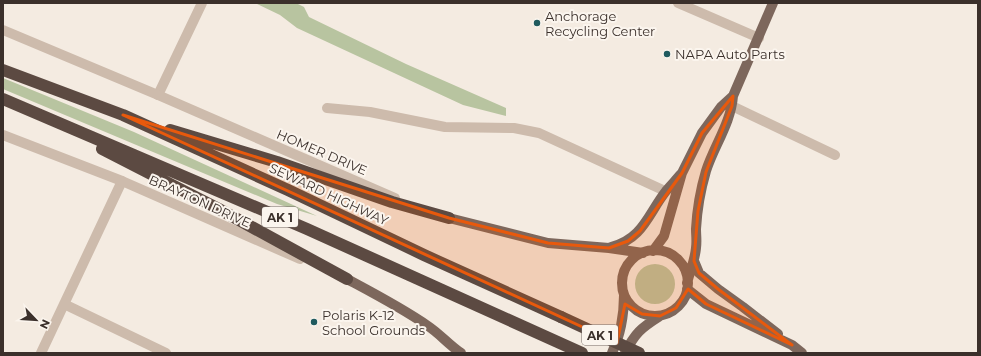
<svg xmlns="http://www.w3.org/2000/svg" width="981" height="356" font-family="Montserrat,sans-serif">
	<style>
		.green { fill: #b8c4a0 }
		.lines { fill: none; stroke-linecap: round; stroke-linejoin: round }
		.minor { stroke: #cdbbac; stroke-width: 10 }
		.tertiary { stroke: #cdbbac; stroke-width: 10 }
		.primary { stroke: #7d675c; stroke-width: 10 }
		.motorway { stroke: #5c4a42; stroke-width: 12 }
		.motorway-bridge { stroke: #5c4a42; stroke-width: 12 }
		.marked { fill: #e8590c; fill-opacity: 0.2; stroke: #e8590c; stroke-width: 3; stroke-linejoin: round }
		.poi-dot { fill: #1f5a5e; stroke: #fbf5ee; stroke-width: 1.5 }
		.labels { text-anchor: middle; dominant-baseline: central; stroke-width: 4; stroke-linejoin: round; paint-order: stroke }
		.shield { fill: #fbf5ee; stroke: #756b66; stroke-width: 1 }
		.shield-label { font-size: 12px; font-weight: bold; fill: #3b302b }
		.poi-label { font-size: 13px; fill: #3b302b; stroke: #fbf5ee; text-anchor: start }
		.street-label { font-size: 13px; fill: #3b302b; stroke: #fbf5ee }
	</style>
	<rect width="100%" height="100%" fill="#f4ebe1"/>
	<path class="green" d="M255,3H296L304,7L309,17L406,64L506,108V116L463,105L297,28L280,15Z
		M3,78L134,132L317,216L277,204L3,89Z
		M635 284a20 20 0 1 1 40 0a20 20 0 1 1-40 0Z"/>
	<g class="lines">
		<path class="minor" d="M678,3L759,38
			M158,95L202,3
			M732,106L835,155
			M327,108L370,112L445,127L514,128L539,133L665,191
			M64,304L166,353
			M41,353L122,181"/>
		<path class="tertiary" d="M3,30L158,95L395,198
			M3,135L122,181L300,259"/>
		<path class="primary" d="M449,218L548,243L609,248L643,253
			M611,247C643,239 648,214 666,191C671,185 676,180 681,174
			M622 283a33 33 0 1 1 66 0a33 33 0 1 1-66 0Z
			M653,251L664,236L682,173L702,133L721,107L733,96
			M694,261L699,273L718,289L743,307L778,334
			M347,279C375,294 402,308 428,326C440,334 449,345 461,353
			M687,283C690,271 695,260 696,248C697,241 696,235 696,229C697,211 701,188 706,171C714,146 731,123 733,96L773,3
			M687,289L706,304L792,345L802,353
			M612,353C621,334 624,316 624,295
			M625,353C635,333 641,328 660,316"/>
		<path class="motorway" d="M3,70L123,115L288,190L424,255L561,317
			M3,99L307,229L582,353
			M170,130L277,162L392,202L449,218
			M102,149L217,208L347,279"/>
		<path class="motorway-bridge" d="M561,317L639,353"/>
	</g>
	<path class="marked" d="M733,96L732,106L706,172L698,211L694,261L699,273L718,289L792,345L706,304L688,289L676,308L660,316L642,314L625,304L617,343L123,115L449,218L548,243L609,248L628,241L640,231L682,173L702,133Z"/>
	<g class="poi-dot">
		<circle cx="537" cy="23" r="4"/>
		<circle cx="667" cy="54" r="4"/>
		<circle cx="314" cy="322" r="4"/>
	</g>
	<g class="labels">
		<g class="shield">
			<rect x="262" y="207" width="36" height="20" rx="3"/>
			<rect x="582" y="325" width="36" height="20" rx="3"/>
		</g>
		<g class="shield-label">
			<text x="280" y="217">AK 1</text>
			<text x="600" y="335">AK 1</text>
		</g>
		<g class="poi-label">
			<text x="545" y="16">Anchorage<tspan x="545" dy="15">Recycling Center</tspan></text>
			<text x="675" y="54">NAPA Auto Parts</text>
			<text x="322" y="315">Polaris K-12<tspan x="322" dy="15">School Grounds</tspan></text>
		</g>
		<g class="street-label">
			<text transform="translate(322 152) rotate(23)">HOMER DRIVE</text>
			<text transform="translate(329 194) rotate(25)">SEWARD HIGHWAY</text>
			<text transform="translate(200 201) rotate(24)">BRAYTON DRIVE</text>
		</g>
	</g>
	<rect width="981" height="356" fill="none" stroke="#3b302b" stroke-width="8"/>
	<g transform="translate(36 320) rotate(115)" stroke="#fbf5ee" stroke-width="3" paint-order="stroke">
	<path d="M0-3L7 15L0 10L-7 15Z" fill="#3b302b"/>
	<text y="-6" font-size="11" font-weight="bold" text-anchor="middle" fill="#3b302b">N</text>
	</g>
</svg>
